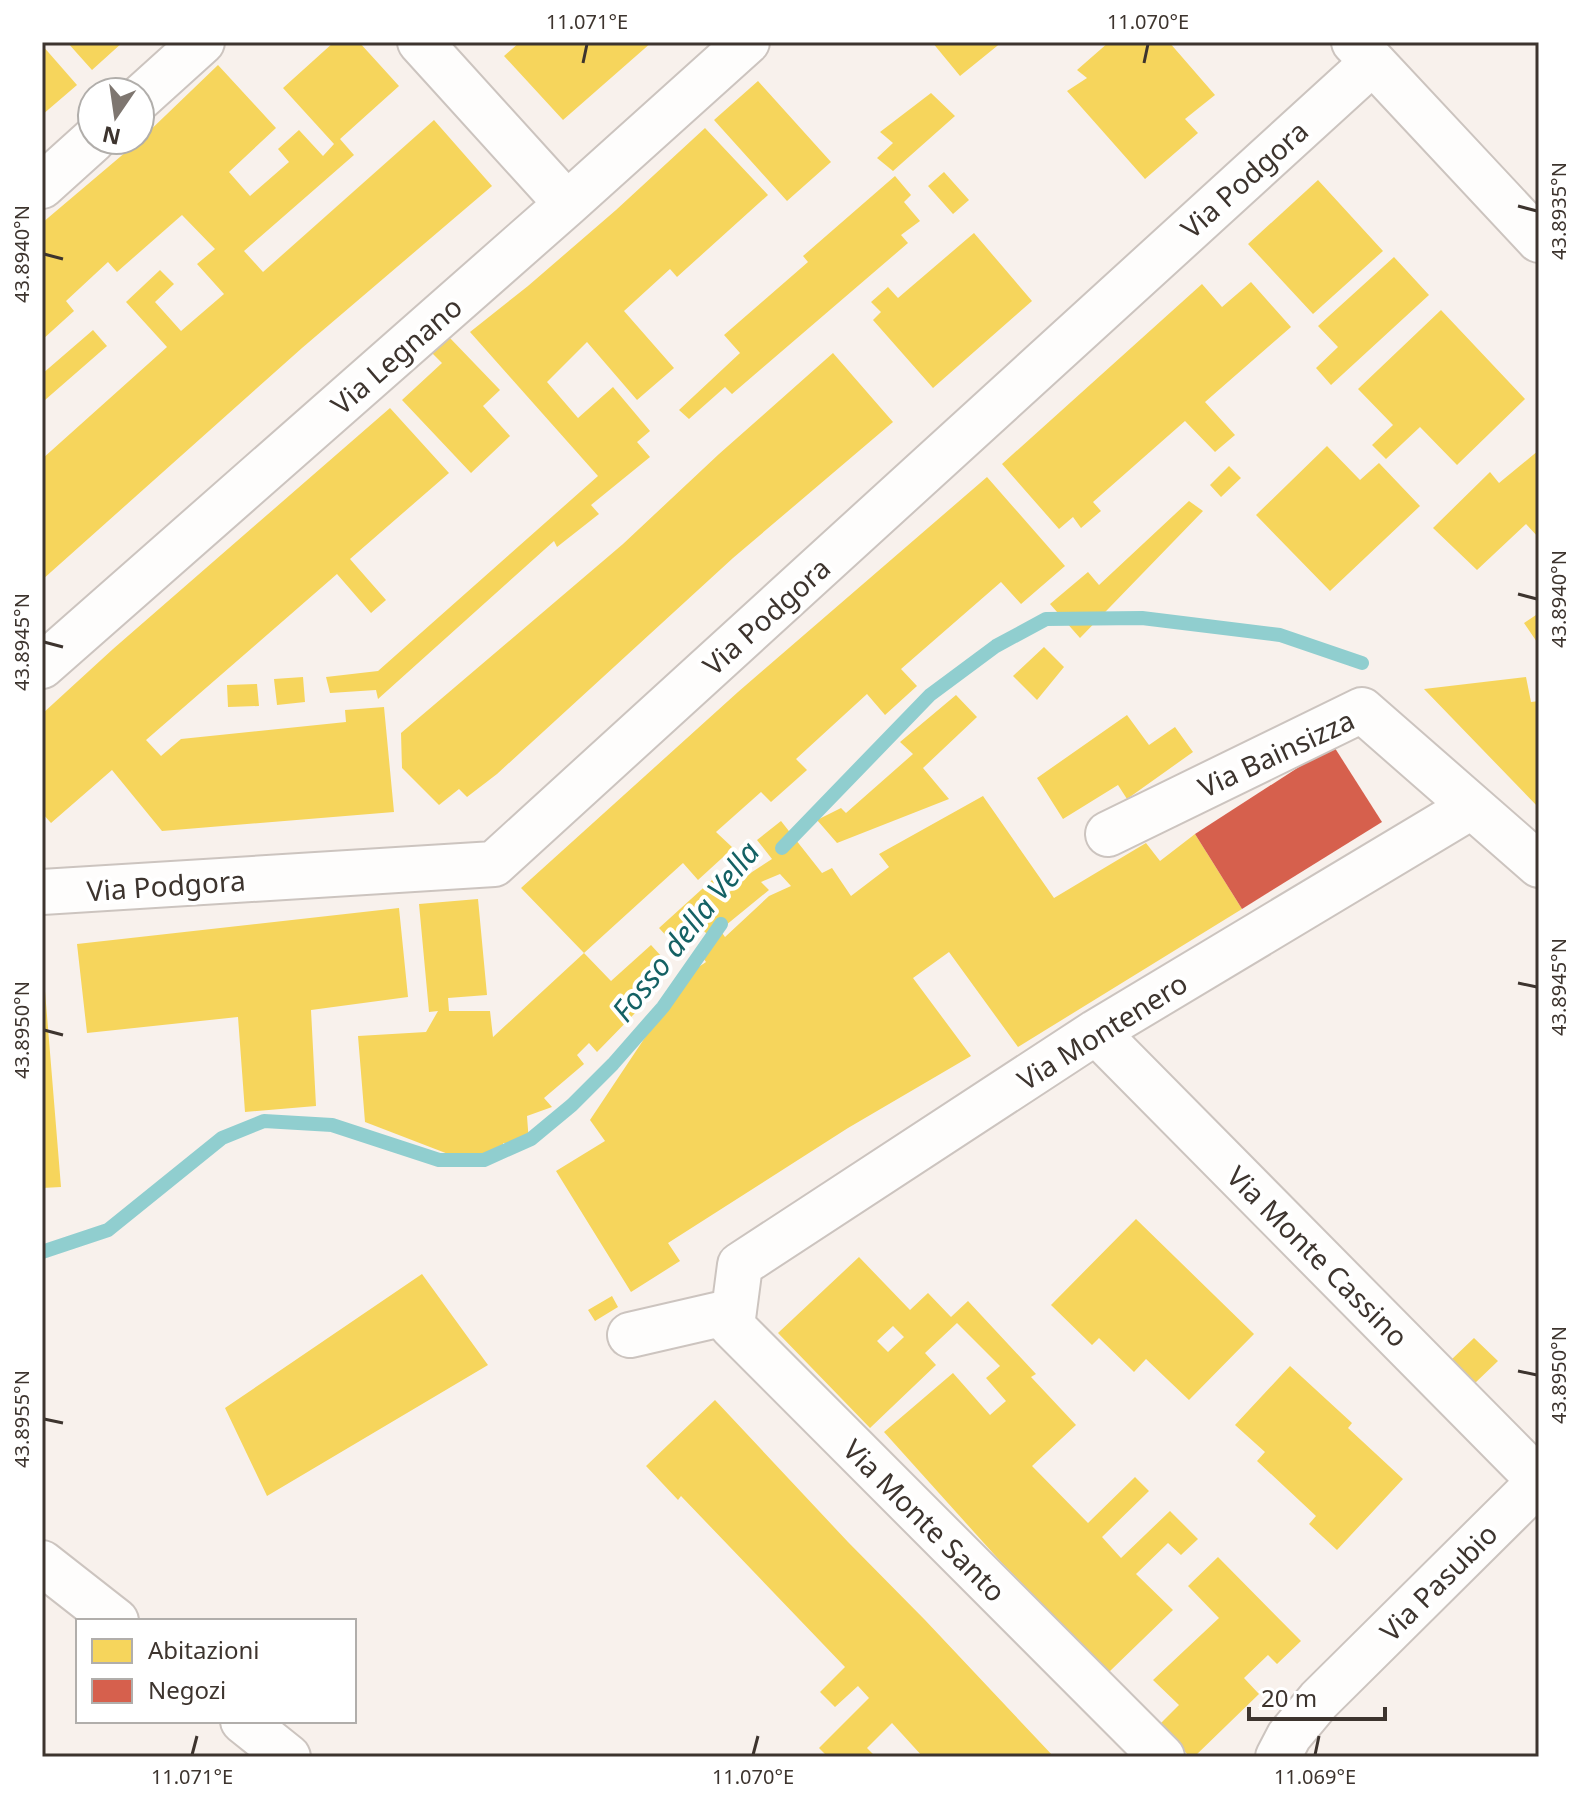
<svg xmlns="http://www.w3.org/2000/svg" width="1581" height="1799" font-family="'Noto Sans',sans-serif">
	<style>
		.homes { fill: #f6d55c; fill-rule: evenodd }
		.shops { fill: #d6604d }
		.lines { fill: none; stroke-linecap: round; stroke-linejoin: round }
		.stream { stroke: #90cecf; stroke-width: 14 }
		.minor-casing { stroke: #ccc4bf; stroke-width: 48 }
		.major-casing { stroke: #ccc4bf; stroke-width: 48 }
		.minor { stroke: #fefdfc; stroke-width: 44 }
		.major { stroke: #fefdfc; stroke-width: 44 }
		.ticks { fill: none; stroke: #3d342e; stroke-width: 3 }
		.labels { text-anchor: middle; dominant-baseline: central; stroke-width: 8; stroke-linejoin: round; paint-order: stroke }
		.street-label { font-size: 28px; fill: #3d342e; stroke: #fff }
		.water-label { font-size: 30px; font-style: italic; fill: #146164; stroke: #fff }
		.neatline { fill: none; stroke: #3d342e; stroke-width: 3 }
		.ticks-label { font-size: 20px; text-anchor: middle; fill: #3d342e }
	</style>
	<rect width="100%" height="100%" fill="#f8f1ec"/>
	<path class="homes" d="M67,42H123L92,70Z
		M334,42H359L399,86L340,139L354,155L244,251L263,272L434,120L492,186L302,348L42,580V459L167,347L126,302L160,270L174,284L155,302L181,331L224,294L197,264L215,249L182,215L117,272L108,262L66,301L74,311L42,340V223L140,140L218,65L276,128L229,172L250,196L289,162L278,149L299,130L323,156L334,144L283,88Z
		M520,42H652L563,120L504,56Z
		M932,42H1002L960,76Z
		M1109,42H1169L1215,95L1185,119L1198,133L1145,179L1067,91L1087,78L1077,70Z
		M42,45L77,85L42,115Z
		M758,81L831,162L787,201L714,120Z
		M931,93L955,116L893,171L877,158L893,143L880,132Z
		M705,128L768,195L677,277L670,269L624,311L674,368L637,400L587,342L547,382L578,418L613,387L650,431L637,442L650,457L591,505L599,514L557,547L554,541L378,699L376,690L330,693L326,677L378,671L598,476L470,332L528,286L616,210Z
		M944,172L969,200L953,214L928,186Z
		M895,176L911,195L904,202L920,221L901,235L908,243L732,394L725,387L689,419L679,410L740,353L724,335L808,262L803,256Z
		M1318,180L1383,251L1313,314L1248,244Z
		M974,233L1032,301L933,388L873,320L881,312L871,302L888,287L898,298Z
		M1394,257L1429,295L1331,385L1316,368L1338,347L1318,326Z
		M1251,282L1291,327L1205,402L1235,435L1215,452L1185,421L1093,502L1101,511L1081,528L1073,517L1059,529L1002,464L1202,284L1222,307Z
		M1441,310L1525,399L1457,465L1420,427L1386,459L1372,445L1393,425L1358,389Z
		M93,330L107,346L45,400L42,396V374Z
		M449,337L500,390L483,406L510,436L471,473L402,400L442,363L432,353Z
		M833,353L893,422L733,558L497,774L467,797L459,789L439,805L402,768L401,733L623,544L719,454Z
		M390,408L449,473L350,559L386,600L371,613L337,574L146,740L161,756L181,739L346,722L345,710L384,707L394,812L162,831L112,770L51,823L42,813V714L113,649Z
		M1327,446L1360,480L1379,463L1420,506L1330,591L1256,515Z
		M1539,450V538L1526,524L1477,570L1433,528L1490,472L1499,483Z
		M1229,466L1241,478L1221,497L1210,485Z
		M987,477L1065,566L1021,604L1001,582L901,669L917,686L885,715L867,694L796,759L807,770L771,802L761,792L716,832L733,848L698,880L683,863L584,953L521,888L738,692Z
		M1189,501L1203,511L1080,638L1050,604L1088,572L1099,585Z
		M1539,613V645L1524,623Z
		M1044,647L1064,667L1037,700L1013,676Z
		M303,677L305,702L277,705L274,679Z
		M1526,677L1531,702L1539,701V808L1424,689Z
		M257,684L259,706L228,707L227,685Z
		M956,695L977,717L923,768L949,799L837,843L817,820L841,808L846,813L913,754L900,742Z
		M1127,715L1149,745L1175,727L1193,752L1127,799L1118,785L1063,819L1037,778Z
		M983,796L1054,898L1146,843L1160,861L1195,834L1242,909L1018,1047L949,952L913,978L971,1056L848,1128L668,1243L680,1261L631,1292L556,1171L605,1141L590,1120L674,994L669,987L706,962L698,951L712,939L696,923L673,943L659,928L712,880L725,896L752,872L772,859L757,840L781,821L822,873L832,868L851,896L889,867L879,854ZM780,874L791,886L769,896L725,937L720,930L769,890L761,882Z
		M478,899L487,995L448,998L449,1011H490L493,1037L584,953L611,981L651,945L672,968L638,1010L597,1052L589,1043L577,1055L584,1064L544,1098L552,1107L527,1116L529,1143H503V1153L456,1157L365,1122L358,1036L426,1032L438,1011L429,1012L419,904Z
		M399,908L408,997L311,1010L316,1106L245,1112L238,1017L87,1033L77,944Z
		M42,979H44L61,1187L42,1188Z
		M1136,1219L1254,1334L1189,1400L1146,1359L1134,1372L1099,1338L1092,1345L1051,1305Z
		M859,1257L910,1310L928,1293L951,1317L968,1301L1036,1374L1031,1377L1076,1425L1032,1466L1088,1523L1135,1477L1149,1491L1102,1537L1121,1558L1170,1511L1198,1539L1181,1555L1168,1543L1136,1574L1173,1610L1109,1672L1001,1562L884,1432L953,1373L990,1415L1006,1401L986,1378L1000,1366L957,1323L925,1353L936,1365L870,1428L778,1333ZM893,1326L904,1337L888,1352L877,1341Z
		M422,1274L488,1365L267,1496L225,1408Z
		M612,1296L618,1307L595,1321L588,1310Z
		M1474,1338L1498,1361L1474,1384L1451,1360Z
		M1290,1366L1352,1423L1348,1428L1403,1479L1337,1550L1309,1524L1316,1516L1257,1461L1265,1452L1235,1425Z
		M715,1400L848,1542L925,1620L1054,1757H923L892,1723L867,1748L876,1757H828L819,1748L869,1698L858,1686L835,1707L820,1692L845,1667L681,1496L678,1500L646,1466Z
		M1218,1557L1301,1641L1277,1664L1268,1655L1244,1678L1259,1694L1194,1757H1190L1159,1725L1179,1705L1153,1680L1219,1618L1188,1586Z"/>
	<path class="shops" d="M1333,745L1382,822L1242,909L1195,834Z"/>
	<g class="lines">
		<path class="stream" d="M782,848L930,695L996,646L1046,619L1142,618L1280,635L1362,663
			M42,1252L108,1230L222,1138L264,1121L332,1125L439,1160H484L531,1139L572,1105L613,1064L663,1007L721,924"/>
		<defs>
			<path id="minor" d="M420,42L567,204
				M140,98L202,42
				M42,186L93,140
				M42,666L567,204L747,42
				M1108,834L1362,710L1539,865
				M42,892L494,864L1372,63
				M1096,1032L1539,1480
				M630,1335L734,1311
				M1162,1757L732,1326L740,1265L1096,1032L1471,807
				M1278,1757L1289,1736L1319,1700L1539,1482"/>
			<path id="major" d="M1354,42L1539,240
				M42,1563L116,1621
				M243,1721L288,1757"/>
		</defs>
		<use href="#minor" class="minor-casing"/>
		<use href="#major" class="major-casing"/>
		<use href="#minor" class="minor"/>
		<use href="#major" class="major"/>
	</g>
	<path class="ticks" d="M583,63L587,44M1144,63L1148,44M1518,206L1537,211M44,254L63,259M1518,594L1537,599M44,642L63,647M1518,983L1537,987M44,1030L63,1035M1518,1371L1537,1375M44,1419L63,1423M192,1755L197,1736M753,1755L758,1736M1315,1755L1319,1736"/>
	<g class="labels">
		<g class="street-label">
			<text transform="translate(1244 179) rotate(-42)">Via Podgora</text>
			<text transform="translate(396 355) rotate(-41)">Via Legnano</text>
			<text transform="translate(766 616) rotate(-42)">Via Podgora</text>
			<text transform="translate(1276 753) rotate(-25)">Via Bainsizza</text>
			<text transform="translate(166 885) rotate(-4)">Via Podgora</text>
			<text transform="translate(1102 1031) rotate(-32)">Via Montenero</text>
			<text transform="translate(1318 1256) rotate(45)">Via Monte Cassino</text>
			<text transform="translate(925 1520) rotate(45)">Via Monte Santo</text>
			<text transform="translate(1438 1582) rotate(-45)">Via Pasubio</text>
		</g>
		<g class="water-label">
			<text transform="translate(685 931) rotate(-52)">Fosso della Vella</text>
		</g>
	</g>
	<rect width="1581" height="1799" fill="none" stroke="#ffffff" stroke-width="88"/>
	<rect x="76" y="1619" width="280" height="104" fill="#ffffff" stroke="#b1aeab" stroke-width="2"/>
	<rect x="92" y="1639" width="40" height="24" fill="#f6d55c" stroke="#b1aeab" stroke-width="2"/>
	<text x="148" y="1659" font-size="24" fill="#3d342e">Abitazioni</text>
	<rect x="92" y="1679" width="40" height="24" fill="#d6604d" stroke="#b1aeab" stroke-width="2"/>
	<text x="148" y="1699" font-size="24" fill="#3d342e">Negozi</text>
	<g transform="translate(116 116) rotate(193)"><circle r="38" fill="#ffffff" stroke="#b1aeab" stroke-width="2"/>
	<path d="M0-6L14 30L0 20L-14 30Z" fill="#7e7670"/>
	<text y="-12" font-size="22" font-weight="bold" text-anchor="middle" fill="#3d342e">N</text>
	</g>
	<path d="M1249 1707v12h136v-12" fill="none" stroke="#3d342e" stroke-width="4"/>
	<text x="1261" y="1707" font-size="24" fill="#3d342e" stroke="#ffffff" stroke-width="6" paint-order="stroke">20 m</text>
	<rect x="44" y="44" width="1493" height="1711" class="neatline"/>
	<g class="ticks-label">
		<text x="587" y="29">11.071°E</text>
		<text x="1148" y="29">11.070°E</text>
		<text transform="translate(1559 211) rotate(-90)" y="7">43.8935°N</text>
		<text transform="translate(22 254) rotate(-90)" y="7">43.8940°N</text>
		<text transform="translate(1559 599) rotate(-90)" y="7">43.8940°N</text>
		<text transform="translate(22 642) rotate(-90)" y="7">43.8945°N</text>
		<text transform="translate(1559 987) rotate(-90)" y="7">43.8945°N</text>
		<text transform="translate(22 1030) rotate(-90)" y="7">43.8950°N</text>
		<text transform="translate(1559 1375) rotate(-90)" y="7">43.8950°N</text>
		<text transform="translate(22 1419) rotate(-90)" y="7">43.8955°N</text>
		<text x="192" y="1784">11.071°E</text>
		<text x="753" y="1784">11.070°E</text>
		<text x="1315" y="1784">11.069°E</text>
	</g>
</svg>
